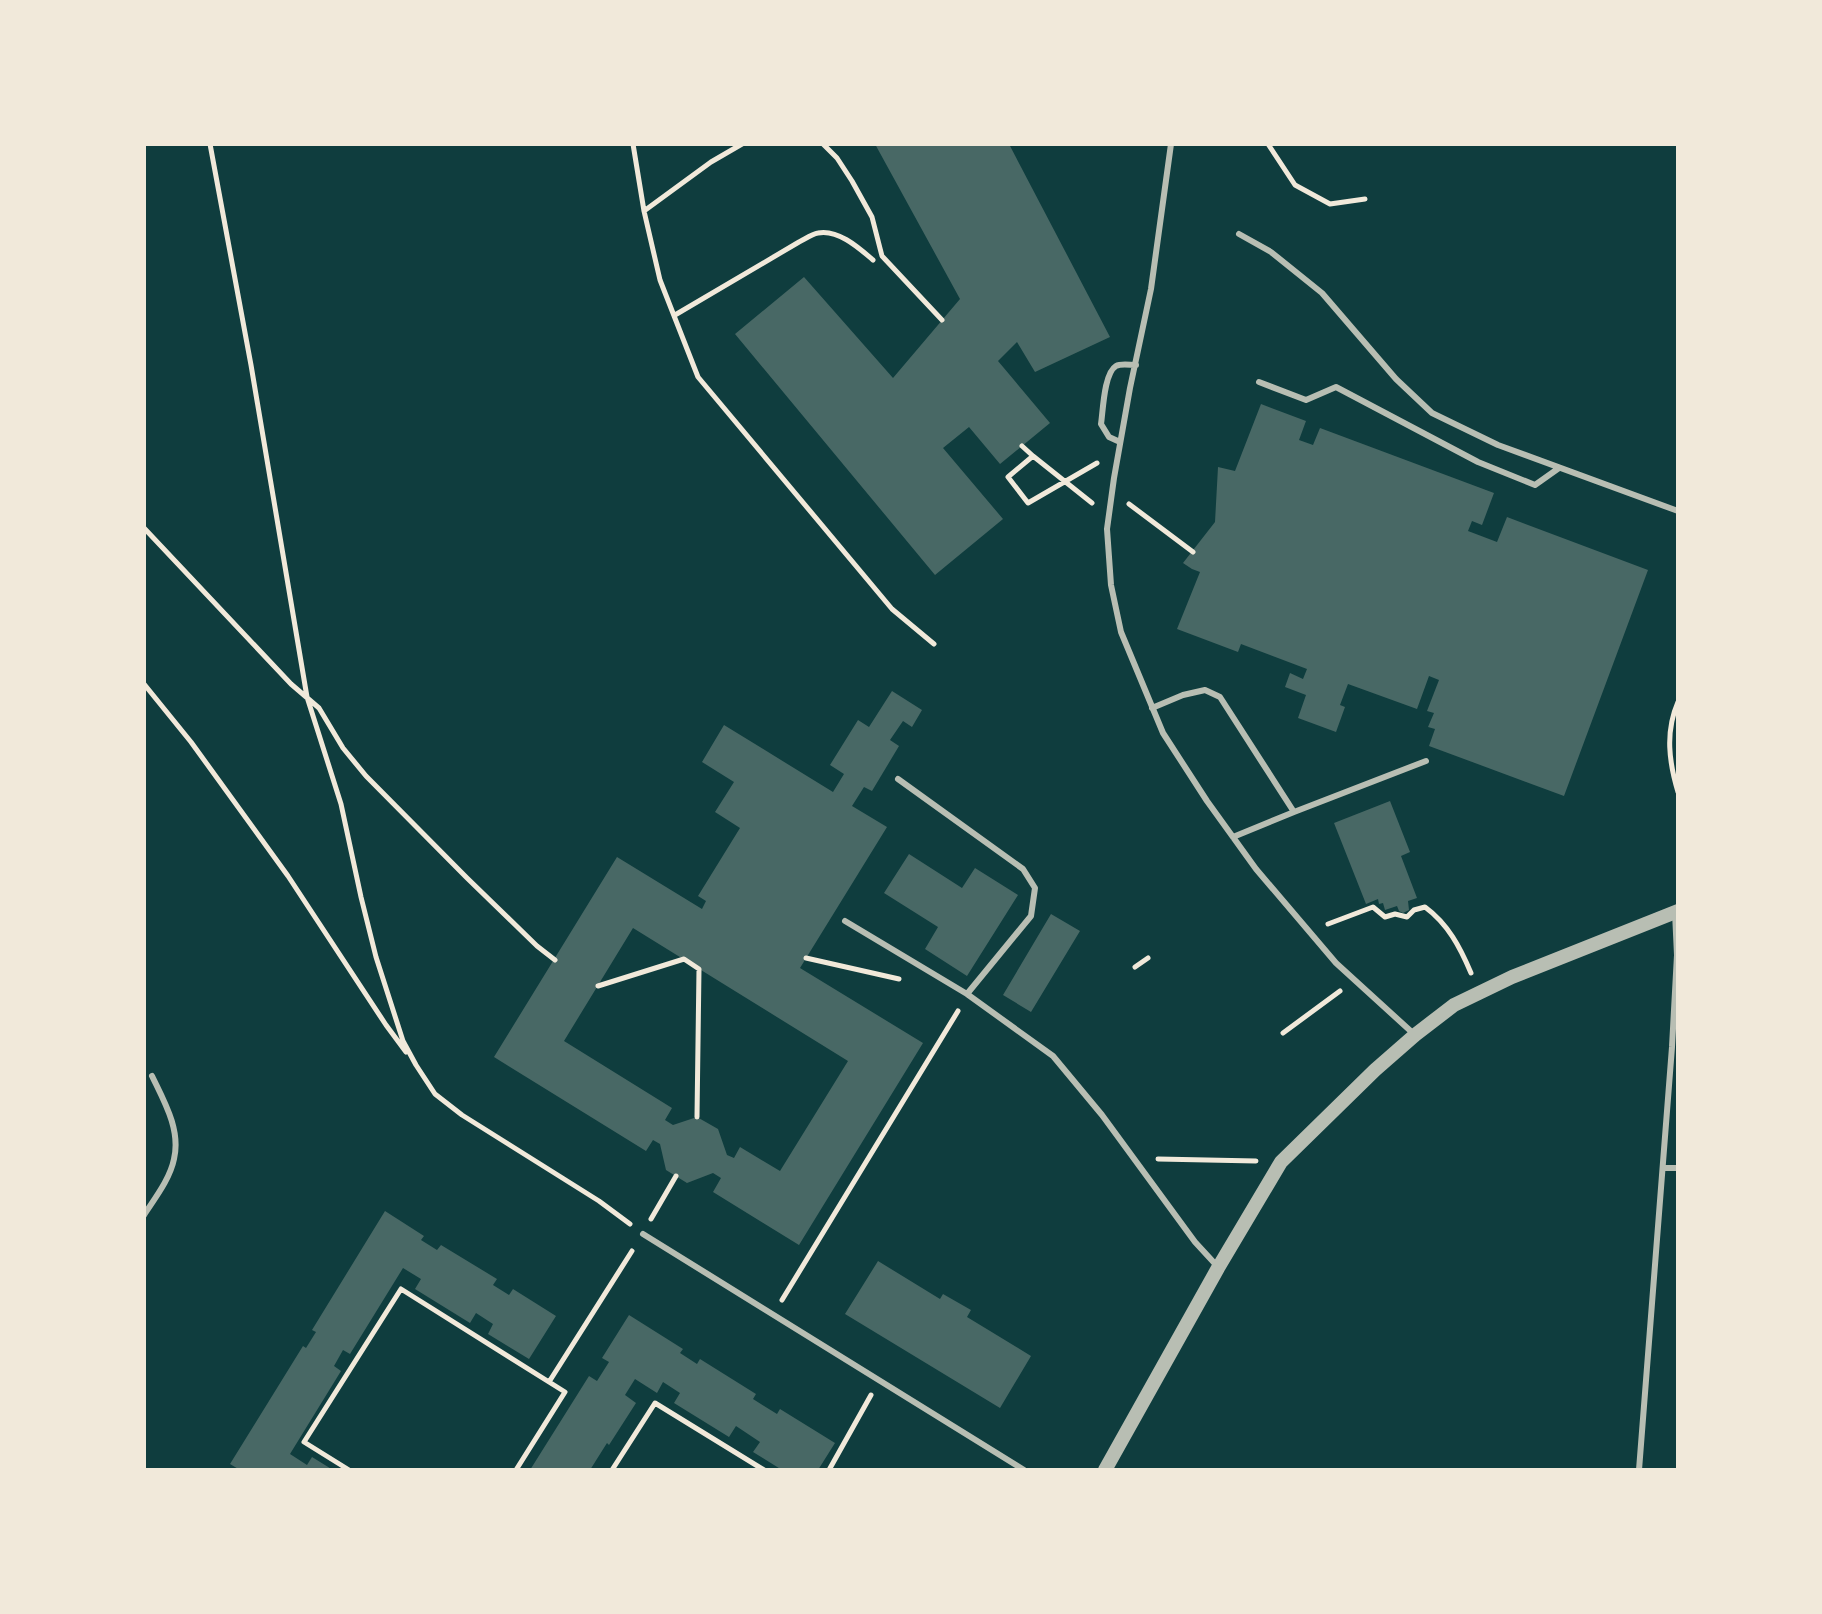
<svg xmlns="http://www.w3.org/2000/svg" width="1822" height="1614" font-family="Arial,sans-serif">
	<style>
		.building { fill: #486865; fill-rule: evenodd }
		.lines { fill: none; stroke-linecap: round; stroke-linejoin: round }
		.path { stroke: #f1e9da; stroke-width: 5 }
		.service { stroke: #b8beb3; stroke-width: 6 }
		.tertiary { stroke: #b8beb3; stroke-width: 14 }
	</style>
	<rect width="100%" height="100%" fill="#0f3d3e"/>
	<path class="building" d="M875,144H1009L1110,337L1035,372L1017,342L998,361L1050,423L1000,464L969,427L943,448L1003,519L935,575L735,334L804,277L893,378L960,299Z
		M1261,404L1306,421L1299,440L1313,445L1320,428L1494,493L1482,525L1472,521L1468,531L1497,542L1507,517L1648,570L1564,796L1429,746L1435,729L1428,727L1434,713L1427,711L1439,680L1429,676L1417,709L1348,684L1340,705L1345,707L1336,732L1298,718L1306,695L1285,687L1290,673L1303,679L1307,669L1241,644L1238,652L1177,629L1200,572L1192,569L1183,563L1215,522L1218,467L1235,471Z
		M892,691L922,710L912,727L903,721L890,740L899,746L872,791L864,787L852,806L887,827L800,968L923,1043L799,1245L713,1192L721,1178L713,1173L687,1183L666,1170L660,1144L653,1140L646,1151L494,1057L617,857L702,909L706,901L698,896L740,828L715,812L734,782L702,762L724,725L833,792L844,774L830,765L858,720L869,727ZM633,928L848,1061L780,1171L740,1147L734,1158L727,1155L718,1129L697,1117L673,1125L665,1120L672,1108L564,1041Z
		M1390,801L1410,852L1401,856L1417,898L1408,901L1409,910L1403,913L1399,911L1397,906L1385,910L1383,903L1379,904L1378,899L1366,904L1334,823Z
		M909,854L962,888L975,868L1018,895L967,976L925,949L938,927L884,893Z
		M1051,914L1080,931L1031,1012L1003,995Z
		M385,1211L424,1236L421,1240L437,1250L441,1245L497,1279L493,1285L509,1295L513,1289L556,1316L529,1359L488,1334L493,1324L476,1313L470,1323L415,1289L421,1279L403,1268L350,1354L343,1350L334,1366L341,1371L290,1454L307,1465L312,1457L333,1470H240L230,1464L303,1346L306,1348L316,1332L312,1330Z
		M878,1261L940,1299L943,1294L971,1310L967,1317L1031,1356L1000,1408L845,1314Z
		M629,1315L683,1349L680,1353L697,1364L700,1359L756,1394L753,1399L777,1414L780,1409L835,1443L818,1470H782L753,1452L760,1442L736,1426L729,1437L674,1403L680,1393L663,1382L657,1393L635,1379L625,1395L636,1403L609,1445L607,1443L590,1470H530L589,1376L597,1381L609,1362L602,1358Z"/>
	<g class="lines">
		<path class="path" d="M210,144L251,365L307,697L341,804L361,897L376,957L403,1041L416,1065L435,1094L462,1115L599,1201L630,1224
			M633,144L644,211L660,280L698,377L892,609L934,644
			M823,144L837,158L852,181L872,217L882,256L942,320
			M1268,144L1295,185L1330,204L1365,199
			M644,211L711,162L742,144
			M675,315L799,242C805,239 812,234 818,233C838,229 859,248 873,260
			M1022,446L1033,456L1008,477L1028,503L1097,463
			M1033,456L1092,503
			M1129,504L1193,552
			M144,528L291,684L319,708L343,748L366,776L467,878L537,946L555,960
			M144,684L191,742L288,876L386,1025L406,1052
			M1678,702C1665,732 1669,762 1678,792
			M1328,924L1373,907L1385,917L1395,914L1407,917L1414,910L1425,907C1448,924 1460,947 1471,973
			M806,958L899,979
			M1135,967L1148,958
			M598,986L684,959L699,969L697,1117
			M1283,1033L1340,991
			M1158,1159L1256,1161
			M651,1219L676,1176
			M782,1300L958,1011
			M549,1382L632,1251
			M349,1470L304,1442L401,1289L565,1392L516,1470
			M612,1470L655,1403L764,1470
			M829,1470L871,1395"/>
		<path class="service" d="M1171,144L1151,289L1130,388L1114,478L1107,529L1111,585L1121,632L1163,733L1207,801L1256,869L1336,963L1415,1035
			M1239,234L1271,252L1322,293L1396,379L1432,413L1498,445L1678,511
			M1259,382L1306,400L1336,387L1478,462L1535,485L1559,468
			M1120,442L1109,437L1101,424C1103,411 1104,373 1116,366C1121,363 1130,365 1136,365
			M1152,708L1183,695L1205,690L1220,697L1294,812L1233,837
			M898,779L1023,869L1035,888L1031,916L967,994
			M1294,812L1426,761
			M845,921L967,994L1053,1056L1102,1115L1195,1242L1218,1267
			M1663,1168H1678
			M144,1215C155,1198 170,1179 174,1159C181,1130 164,1101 152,1076
			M643,1234L1024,1470
			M1639,1470L1672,1047L1677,955L1675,912"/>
		<path class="tertiary" d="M1105,1470L1218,1268L1281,1162L1375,1070L1415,1035L1454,1005L1512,977L1678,911"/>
	</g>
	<rect width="1822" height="1614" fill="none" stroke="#f1e9da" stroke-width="292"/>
</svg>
